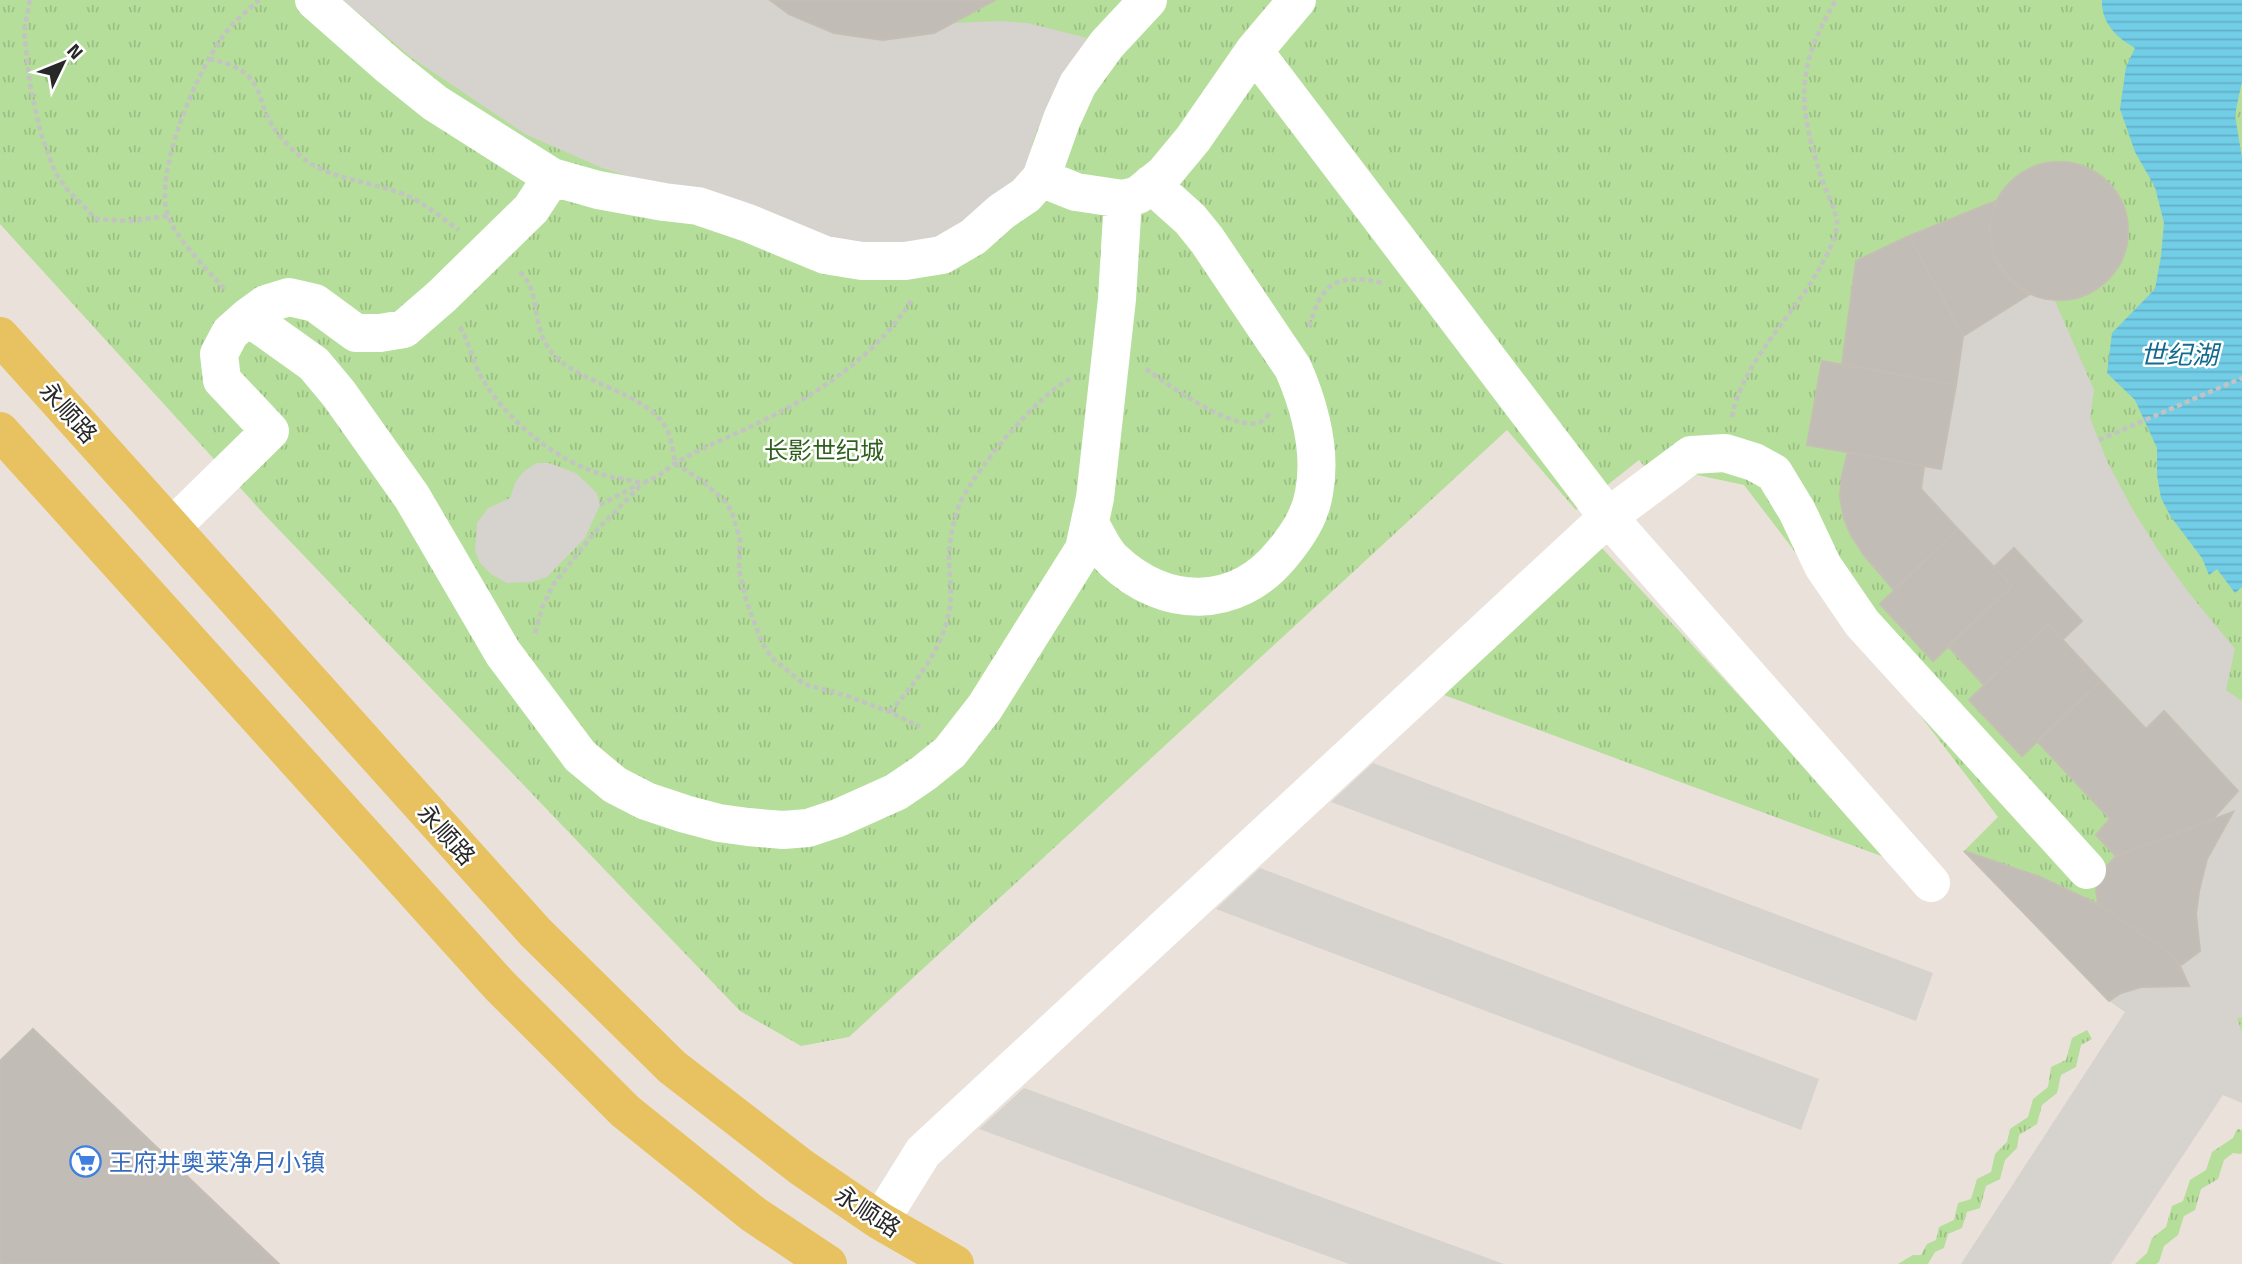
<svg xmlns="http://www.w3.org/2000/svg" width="2242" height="1264" font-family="'Titillium Web','Noto Sans SC',sans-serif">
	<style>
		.grass { fill: url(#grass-tufts) }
		.plaza { fill: #d6d2cd }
		.water { fill: url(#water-rules) }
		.building { fill: #c2bcb7; stroke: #c5beb4; stroke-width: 2 }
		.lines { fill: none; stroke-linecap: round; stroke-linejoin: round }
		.path { stroke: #c3c3c3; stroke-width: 4.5; stroke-dasharray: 5 3.5; stroke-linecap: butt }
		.minor { stroke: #fff; stroke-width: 38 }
		.major { stroke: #e8c261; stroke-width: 38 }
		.labels { text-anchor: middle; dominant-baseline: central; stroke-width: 5; stroke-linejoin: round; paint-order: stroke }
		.street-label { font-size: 24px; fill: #282828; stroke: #fff }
		.park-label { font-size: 24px; fill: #2e601d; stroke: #fff }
		.shop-label { font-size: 24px; fill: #366cbe; stroke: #fff; text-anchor: start }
		.water-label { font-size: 26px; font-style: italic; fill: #146b8f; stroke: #fff }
	</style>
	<defs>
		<pattern id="grass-tufts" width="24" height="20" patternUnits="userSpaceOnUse" patternTransform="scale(1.75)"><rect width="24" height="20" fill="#b4de99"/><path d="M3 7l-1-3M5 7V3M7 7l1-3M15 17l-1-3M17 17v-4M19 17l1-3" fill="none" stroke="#9bbe84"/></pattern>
		<pattern id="water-rules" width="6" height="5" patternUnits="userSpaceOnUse" patternTransform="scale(1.75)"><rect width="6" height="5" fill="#72cde7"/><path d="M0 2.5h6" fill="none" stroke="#63b0c6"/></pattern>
	</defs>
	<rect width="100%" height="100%" fill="#eae2da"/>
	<path class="grass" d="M0,0H2242V1085L2090,980L1964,851L1998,817L1744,485L1697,475L1668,494L1639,460L1576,510L1507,430L849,1037L801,1046L740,1011L263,513L0,224Z
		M1601,547L1892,860L1444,695Z
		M2087,1030L2092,1039L2081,1045L2076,1067L2061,1075L2057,1093L2042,1105L2037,1124L2019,1135L2017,1148L2005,1160L2000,1179L1986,1186L1980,1208L1967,1212L1962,1228L1948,1234L1944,1248L1935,1252L1928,1264H1898L1913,1255H1921L1927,1244L1936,1240L1939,1227L1954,1220L1958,1203L1971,1199L1977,1179L1991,1172L1995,1154L2007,1142L2010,1129L2028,1117L2033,1099L2048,1087L2051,1067L2066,1060L2072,1038Z
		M2237,1129L2242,1130V1152L2241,1154L2233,1153L2224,1160L2218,1179L2201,1189L2195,1210L2184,1216L2178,1235L2164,1246L2159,1262L2156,1264H2135L2147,1253L2152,1238L2166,1227L2172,1206L2183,1201L2190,1180L2206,1170L2212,1152L2233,1138Z"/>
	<path class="plaza" d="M343,0H770L789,14L834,33L882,40L934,33L953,23L999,21L1028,23L1087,38L1049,101L1033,141L1030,160L1025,171L1000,199L931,240L894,249L818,237L715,193L634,178L602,168L525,134L412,58Z
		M2030,294L2055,301L2094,390L2090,418L2107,461L2133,510L2158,550L2189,593L2235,649L2226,690L2242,701V1017L2237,1018L2242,1032V1103L2223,1095L2111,1264H1961L2125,1012L2109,1001L2121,993L2141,987L2188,986L2180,966L2200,951L2196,914L2199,891L2207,859L2232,813L2212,820L2238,791L2165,711L2146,729L2062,640L2082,621L2015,549L1994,567L1921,489L1924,466L1941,468L1963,336Z
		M536,463H549L576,473L597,493L600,505L585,538L547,577L532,582L507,583L491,574L480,563L475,551L477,523L488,508L510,498L515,483L523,472Z
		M1373,763L1933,973L1916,1021L1331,802Z
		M1260,868L1819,1079L1801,1130L1216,909Z
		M1024,1088L1504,1264H1349L979,1129Z"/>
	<path class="water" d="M2102,0H2242V81L2235,115L2242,158V587L2235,593L2217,569L2209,575L2202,558L2171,517L2161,498L2157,475V448L2135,400L2107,373L2112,333L2155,289L2161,256L2164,223L2155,187L2135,152L2120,109L2126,67L2135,48C2117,38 2101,23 2102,0Z"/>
	<path class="building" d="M770,0H995L934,33L883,40L834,33L789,14Z
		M1990 231a69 69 0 1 1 138 0a69 69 0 1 1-138 0Z
		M1996,201L1989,228L1994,255L2008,278L2030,294L1963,336L1909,236Z
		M1909,236L1963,336L1956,385L1842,364L1856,261Z
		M1822,361L1956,385L1941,469L1807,445Z
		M1848,452L1924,466L1921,489L1958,529L1894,590L1863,554L1851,535L1844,519L1840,496L1842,475Z
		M1958,529L2012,586L1933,661L1880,604Z
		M2014,548L2082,621L2062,640L2048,624L1984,685L1948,646L2012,586L1994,567Z
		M2048,624L2101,681L2022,756L1969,700Z
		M2101,681L2146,729L2164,711L2238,791L2212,820L2116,856L2096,835L2110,819L2037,741Z
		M2233,812L2207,859L2199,891L2196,914L2200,951L2180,966L2167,951L2098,904L2096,890L2100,879L2107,866L2116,856Z
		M1964,851L2040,877L2098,904L2167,951L2180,966L2189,986L2141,987L2121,993L2109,1001Z
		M33,1029L279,1264H0V1061Z"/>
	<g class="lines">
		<path class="path" d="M30,0L24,31L30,85L41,134L55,172L66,188L96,219L130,221L168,216
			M209,59C229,63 248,69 257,89C262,99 263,109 269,119C276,134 287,145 300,156C330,181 375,181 410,197C428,206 443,219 459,230
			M520,272C543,294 529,327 553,354C580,385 652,393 668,432C672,441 673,453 675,463L702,481L724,500L732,512L740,540L739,570L746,600L762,643L772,658L804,684L847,696L890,712L920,727
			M224,289C207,268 178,242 168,216C153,173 196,75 221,39C231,24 246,12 259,0
			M1309,326C1313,316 1316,303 1323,294C1335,275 1364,278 1382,283
			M460,327C470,344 473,364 483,380C511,426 569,472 623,479C629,480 638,483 644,482C656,480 666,469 676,463C699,449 724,439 748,428C810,399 876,358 913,298
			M1146,369C1167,384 1237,435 1262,421C1263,421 1269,414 1270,413
			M1732,417C1742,361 1797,313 1823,262C1829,251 1837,236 1837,222C1836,211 1825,189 1821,177C1798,104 1795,68 1836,0
			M2099,440L2242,378
			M600,505L639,484
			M535,633L542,608L553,585L595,532L643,483
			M890,712C913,685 940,653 948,617C955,592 946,567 950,543C952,529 955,514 961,501C978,467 1036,396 1070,379"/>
		<path class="minor" d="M314,0L389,66L435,103L552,177L598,190L664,202L698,206L748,223L825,255L862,261H905L942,255L973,237L1001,212L1026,195L1041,178L1062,119L1078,84L1107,44L1148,0
			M1254,51L1608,517L1691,455L1725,453L1754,462L1774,473L1797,511L1823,566L1862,623L2087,870
			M1041,178L1076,192L1123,199L1138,195L1164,174L1193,139L1254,51L1297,0
			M248,317L314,364L339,394L412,497L503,653L580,756L615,785L646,801L685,814L719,823L748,827L783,830L808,828L838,818L896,792L924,773L950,752L985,707L1084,549L1095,498L1117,299L1123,199
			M1090,524C1097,535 1103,551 1113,560C1164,609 1236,611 1282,554C1297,536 1310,517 1314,493C1322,451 1310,407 1293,368L1207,240L1190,219L1151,184
			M172,527L270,431L222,380L219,354L230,333L248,317L266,304L289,297L315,303L356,333H380L404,329L442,296L531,209L552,177
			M880,1221L923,1152L1608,517L1931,883"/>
		<path class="major" d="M0,336L535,932L672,1067L801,1167L880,1221L955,1264
			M0,431L500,986L625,1111L753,1214L828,1264"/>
	</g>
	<defs>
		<symbol id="supermarket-ring" viewBox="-11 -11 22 22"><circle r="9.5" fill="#fff" stroke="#3f7fe0" stroke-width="1.5"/><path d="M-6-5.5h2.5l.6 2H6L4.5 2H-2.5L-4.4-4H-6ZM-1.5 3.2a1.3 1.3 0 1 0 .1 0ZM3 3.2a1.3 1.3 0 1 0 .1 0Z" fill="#3f7fe0"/></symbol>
	</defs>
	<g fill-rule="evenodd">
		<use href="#supermarket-ring" x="68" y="1144" width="35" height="35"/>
	</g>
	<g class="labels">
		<g class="street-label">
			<text transform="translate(69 412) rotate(48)">永顺路</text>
			<text transform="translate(447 834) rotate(48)">永顺路</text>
			<text transform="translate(868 1211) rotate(33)">永顺路</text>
		</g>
		<g class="park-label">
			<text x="824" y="450">长影世纪城</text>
		</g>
		<g class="shop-label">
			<text x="109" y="1162">王府井奥莱净月小镇</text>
		</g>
		<g class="water-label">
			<text x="2179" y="354">世纪湖</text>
		</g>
	</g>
	<g transform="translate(63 63) rotate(47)" stroke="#ffffff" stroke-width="5" paint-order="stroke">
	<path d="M0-5L12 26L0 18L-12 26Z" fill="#282828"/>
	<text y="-10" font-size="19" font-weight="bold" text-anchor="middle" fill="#282828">N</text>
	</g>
</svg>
